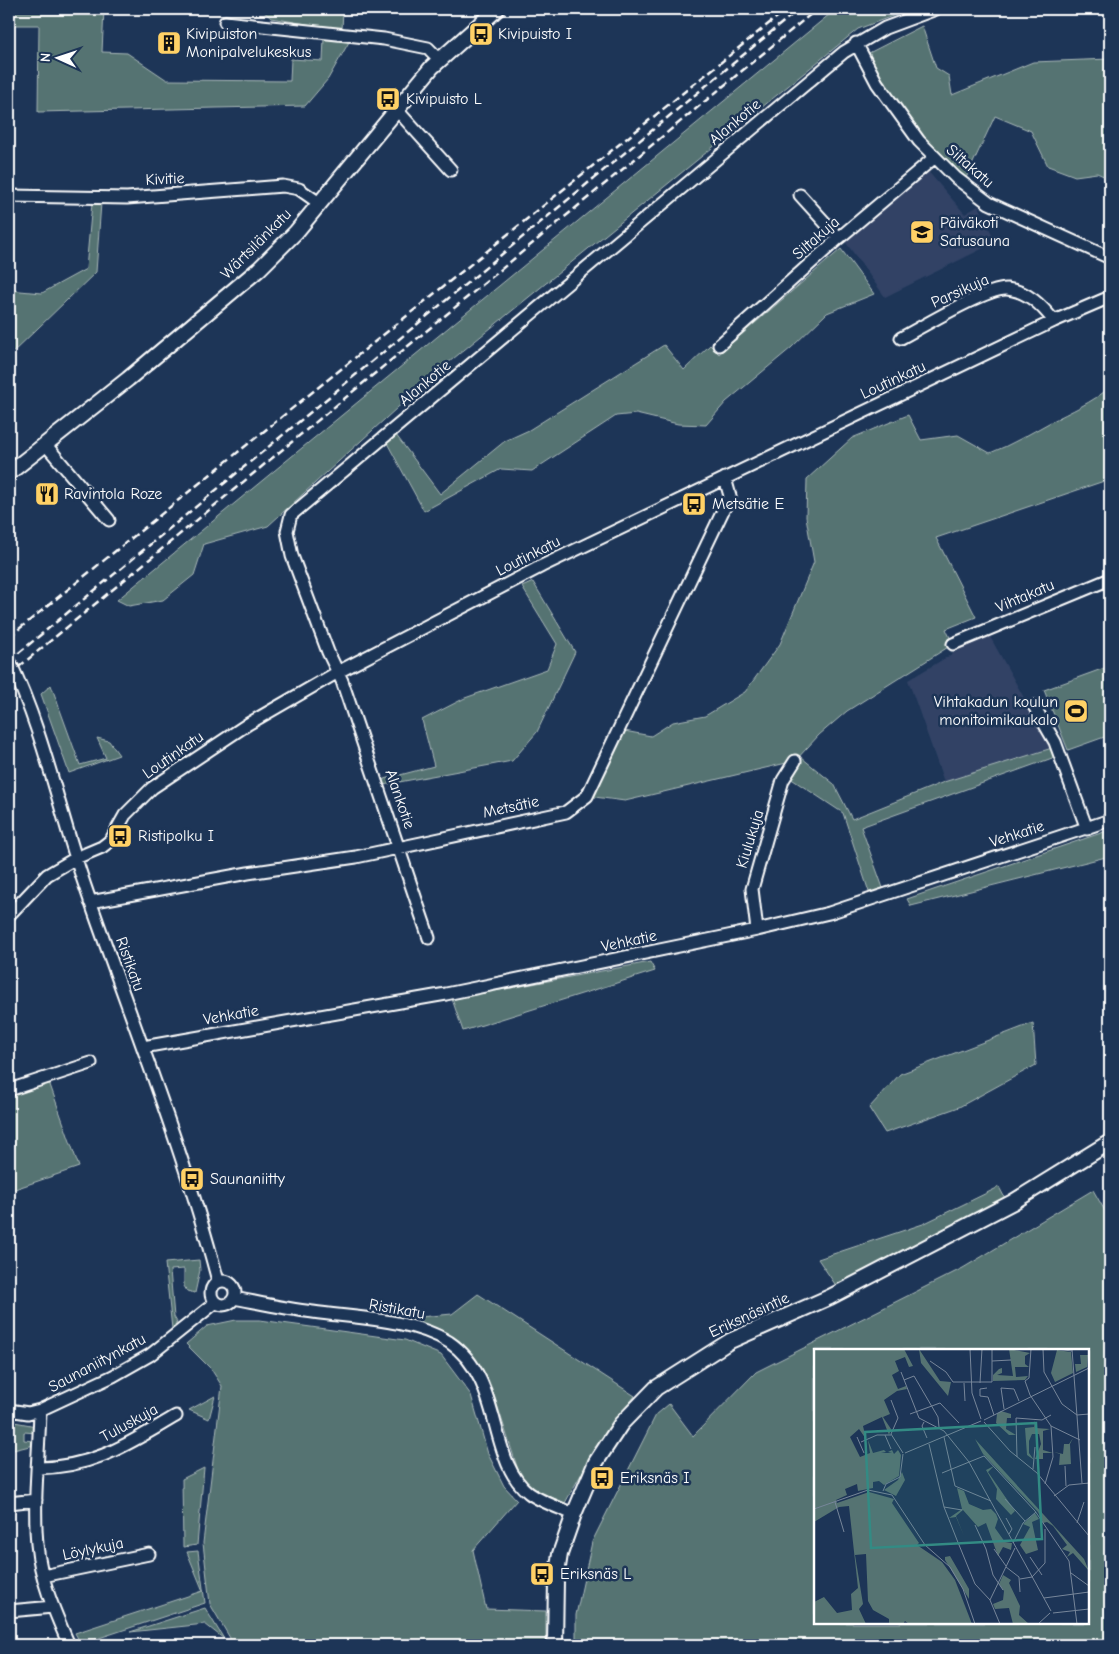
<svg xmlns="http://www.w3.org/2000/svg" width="1119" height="1654" font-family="'Comic Neue',sans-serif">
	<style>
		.built { fill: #304265 }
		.green { fill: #557372; stroke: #aab9b8; fill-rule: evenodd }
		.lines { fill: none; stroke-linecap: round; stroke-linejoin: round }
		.minor-casing { stroke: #fff; stroke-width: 15 }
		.tertiary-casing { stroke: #fff; stroke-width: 18 }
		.minor { stroke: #1d3557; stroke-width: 11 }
		.tertiary { stroke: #1d3557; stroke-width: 14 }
		.rail { stroke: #fff; stroke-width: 2.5; stroke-dasharray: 8 4; stroke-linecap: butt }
		.labels { text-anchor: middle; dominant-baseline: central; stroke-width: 5; stroke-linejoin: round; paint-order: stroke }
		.poi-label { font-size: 16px; fill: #fff; stroke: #1d3557; text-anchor: start }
		.street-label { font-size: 16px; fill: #fff; stroke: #1d3557 }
		.inset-road { fill: none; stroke: #77869a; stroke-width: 1 }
		.view { fill: #338b84; fill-opacity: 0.15; stroke: #338b84; stroke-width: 2.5 }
		.inset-edge { fill: none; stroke: #fff; stroke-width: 2.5 }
	</style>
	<rect width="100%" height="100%" fill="#1d3557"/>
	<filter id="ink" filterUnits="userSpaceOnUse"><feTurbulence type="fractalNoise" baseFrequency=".02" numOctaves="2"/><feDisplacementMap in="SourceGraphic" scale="10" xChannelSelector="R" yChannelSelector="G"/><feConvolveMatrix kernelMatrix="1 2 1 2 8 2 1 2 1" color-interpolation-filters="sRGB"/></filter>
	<g filter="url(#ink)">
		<path class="built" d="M926,169L965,214L978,206L996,242L885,297L844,240Z
			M988,633L1052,748L944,782L908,680Z"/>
		<path class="green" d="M41,9H104L102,52L127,53L167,80L290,81L291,59L323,61L324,38L349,42L328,79L305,106L38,112L39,25H9V12H41Z
			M261,9H343L342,30L271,18Z
			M836,9H911L858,29L432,376L268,526L204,544L194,575L163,600L129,606L117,600Z
			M922,26L936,68L949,76L952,95L1033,62L1110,59V179L1097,173L1075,176L1048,166L1031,131L995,116L965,180C934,151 882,93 867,54Z
			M92,203H101L96,272L9,356V290L42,293L86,269Z
			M841,249L874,294L827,313L791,348L726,402L706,425L678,424L636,414L616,416L532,471L501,469L424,511L387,443L396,435L440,494L505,441L529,430L664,345L684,370L710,345L719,354Z
			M1110,387V479L936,538L976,617L946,629L953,644L847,711L819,735L795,761L625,801L587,796L619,730L651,736L673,722L705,716L745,692L780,644L814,562L806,517L807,479L852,438L908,415L921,440L958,435L990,453C1011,445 1029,434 1049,423C1071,411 1092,403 1110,387Z
			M533,582L575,652L537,732L512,761L383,785L381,780L434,766L422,720L465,698L547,669L557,644L522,587Z
			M1110,666V735L1068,750L1044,690Z
			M51,685L80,765L106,758L97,738L109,741L119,755L69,773L41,694Z
			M1052,748L1055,757L861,827L883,888L869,892L843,813L790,778L802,758L834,784L852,819L944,782Z
			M1110,830V856L911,906L907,899Z
			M650,962L655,971L463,1031L452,999Z
			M1033,1023L1036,1065L959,1107L885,1133L869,1108L900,1074Z
			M49,1082L79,1167L9,1191V1094Z
			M999,1187L1006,1200L837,1287L818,1259L923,1224Z
			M1093,1190L1108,1216L1110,1215V1645H576V1615L592,1542L656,1415L669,1404L693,1436L756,1372L963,1268ZM815,1350H1088V1623H815Z
			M199,1260L200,1270L195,1293L187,1291L184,1286V1269L170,1270L174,1317L177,1322L172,1329L165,1263Z
			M478,1294L635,1396C607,1429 586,1465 565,1503L532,1489L520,1476L492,1389L475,1360L452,1338L432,1327L400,1319L452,1314Z
			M236,1320H260L405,1340L441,1355L471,1395L488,1454L504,1486L517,1500L473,1550L486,1609L546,1611V1645H230V1638L210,1604L203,1543L222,1386L211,1369L186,1344L207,1326Z
			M215,1396L209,1419L189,1410Z
			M9,1421L36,1426V1433L24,1432V1440L34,1441V1445L9,1451Z
			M204,1468L197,1545L183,1547L182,1479Z
			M198,1551L205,1603L81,1644L75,1633L203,1591L187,1552Z
			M205,1608L224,1639L205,1624L130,1632Z"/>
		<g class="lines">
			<defs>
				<path id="minor" d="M225,22L384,39L428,48L439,59
					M856,43L877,83L919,141L956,178L989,203L1110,258
					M397,110L451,170
					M800,195L839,238
					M9,196L127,198L283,186L299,189L319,203
					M901,338C922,327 986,288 1007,289C1028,291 1042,306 1054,321
					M719,345L839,238L935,157
					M46,445L109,520
					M953,644L1110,579
					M9,660C44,732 59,811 85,886C130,1017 183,1147 218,1281
					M1034,706L1055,742L1087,829
					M90,902L248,873L356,857L566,812L587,796L730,496L725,478
					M9,915L47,875L76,858L102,847L111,840L125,815L152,788L248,724L338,672L542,566L1054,321L1110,297
					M757,930L752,889L783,780L795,761
					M429,938L342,681L328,652L292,556L287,531L291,515L844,52L885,28L936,9
					M143,1047L446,994L757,930L829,913L1110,820
					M9,1090L91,1063
					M211 1293a12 12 0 1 1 24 0a12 12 0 1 1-24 0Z
					M234,1298C260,1303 286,1309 313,1312C355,1318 413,1319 449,1342C504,1379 487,1461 529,1493C541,1502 560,1508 574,1514
					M9,1410L28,1413L40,1410L113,1376L150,1355L215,1303
					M40,1410C39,1455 33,1500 37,1544C40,1579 55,1613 69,1645
					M38,1468C96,1467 129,1443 176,1416
					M9,1503L36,1500
					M43,1576L149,1554
					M9,1611L53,1607"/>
				<path id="tertiary" d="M9,473L128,379L259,269L296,232L432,67L497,9
					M555,1645L556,1580L560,1554L574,1514L596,1462L621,1424L656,1388L730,1341L830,1297L1013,1202L1110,1142"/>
			</defs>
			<use href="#minor" class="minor-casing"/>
			<use href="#tertiary" class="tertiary-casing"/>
			<use href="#minor" class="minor"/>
			<use href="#tertiary" class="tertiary"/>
			<path class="rail" d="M9,637L787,9
				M9,661L799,9
				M9,675L817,9"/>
		</g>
	</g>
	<defs>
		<symbol id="bus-square" viewBox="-11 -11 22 22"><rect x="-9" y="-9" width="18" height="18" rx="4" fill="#ffd166" stroke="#1d3557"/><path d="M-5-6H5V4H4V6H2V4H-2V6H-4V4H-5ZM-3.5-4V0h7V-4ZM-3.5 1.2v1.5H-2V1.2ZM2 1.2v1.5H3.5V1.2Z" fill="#111"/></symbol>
		<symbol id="building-square" viewBox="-11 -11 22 22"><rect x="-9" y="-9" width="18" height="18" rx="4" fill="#ffd166" stroke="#1d3557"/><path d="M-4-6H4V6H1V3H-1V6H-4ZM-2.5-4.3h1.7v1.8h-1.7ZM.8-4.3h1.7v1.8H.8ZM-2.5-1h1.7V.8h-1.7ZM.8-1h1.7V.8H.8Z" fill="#111"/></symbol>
		<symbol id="school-square" viewBox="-11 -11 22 22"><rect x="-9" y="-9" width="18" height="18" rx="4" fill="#ffd166" stroke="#1d3557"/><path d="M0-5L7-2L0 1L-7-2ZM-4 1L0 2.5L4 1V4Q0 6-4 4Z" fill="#111"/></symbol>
		<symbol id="restaurant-square" viewBox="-11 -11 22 22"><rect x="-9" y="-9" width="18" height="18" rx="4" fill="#ffd166" stroke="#1d3557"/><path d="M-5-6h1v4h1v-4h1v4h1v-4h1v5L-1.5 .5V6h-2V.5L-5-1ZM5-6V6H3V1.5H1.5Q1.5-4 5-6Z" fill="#111"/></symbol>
		<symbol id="stadium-square" viewBox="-11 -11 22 22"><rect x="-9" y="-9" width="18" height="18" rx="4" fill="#ffd166" stroke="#1d3557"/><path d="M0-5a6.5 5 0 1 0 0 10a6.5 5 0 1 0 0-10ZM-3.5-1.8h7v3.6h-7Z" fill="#111"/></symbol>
	</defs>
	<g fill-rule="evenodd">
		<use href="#bus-square" x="467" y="20" width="28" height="28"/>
		<use href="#building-square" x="155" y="29" width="28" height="28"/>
		<use href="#bus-square" x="374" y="85" width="28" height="28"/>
		<use href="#school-square" x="908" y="218" width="28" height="28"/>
		<use href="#restaurant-square" x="33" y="480" width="28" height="28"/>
		<use href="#bus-square" x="680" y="490" width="28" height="28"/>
		<use href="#stadium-square" x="1062" y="697" width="28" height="28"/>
		<use href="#bus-square" x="106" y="822" width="28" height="28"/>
		<use href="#bus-square" x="178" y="1165" width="28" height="28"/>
		<use href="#bus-square" x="588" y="1464" width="28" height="28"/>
		<use href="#bus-square" x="528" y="1560" width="28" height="28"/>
	</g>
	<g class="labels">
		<g class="poi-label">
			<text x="186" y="34">Kivipuiston<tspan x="186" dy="18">Monipalvelukeskus</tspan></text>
			<text x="498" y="34">Kivipuisto I</text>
			<text x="406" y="99">Kivipuisto L</text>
			<text x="940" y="223">Päiväkoti<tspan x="940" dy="18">Satusauna</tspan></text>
			<text x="64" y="494">Ravintola Roze</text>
			<text x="712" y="504">Metsätie E</text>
			<text x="1058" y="702" text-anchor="end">Vihtakadun koulun<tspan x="1058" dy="18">monitoimikaukalo</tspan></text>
			<text x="138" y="836">Ristipolku I</text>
			<text x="210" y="1179">Saunaniitty</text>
			<text x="620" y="1478">Eriksnäs I</text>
			<text x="560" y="1574">Eriksnäs L</text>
		</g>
		<g class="street-label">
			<text transform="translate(735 122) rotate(-40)">Alankotie</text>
			<text transform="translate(970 166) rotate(41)">Siltakatu</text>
			<text transform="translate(165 179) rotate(-3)">Kivitie</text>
			<text transform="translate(816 238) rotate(-41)">Siltakuja</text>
			<text transform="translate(256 244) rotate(-45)">Wärtsilänkatu</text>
			<text transform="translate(960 291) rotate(-24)">Parsikuja</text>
			<text transform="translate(893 380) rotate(-25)">Loutinkatu</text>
			<text transform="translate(425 383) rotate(-40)">Alankotie</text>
			<text transform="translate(528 556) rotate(-27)">Loutinkatu</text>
			<text transform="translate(1025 596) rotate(-23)">Vihtakatu</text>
			<text transform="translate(173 755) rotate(-35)">Loutinkatu</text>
			<text transform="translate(400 799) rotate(71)">Alankotie</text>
			<text transform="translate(511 807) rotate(-12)">Metsätie</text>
			<text transform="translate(1017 834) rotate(-18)">Vehkatie</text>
			<text transform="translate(750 839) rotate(-73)">Kiulukuja</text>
			<text transform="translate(629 941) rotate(-12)">Vehkatie</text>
			<text transform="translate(130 964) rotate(70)">Ristikatu</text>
			<text transform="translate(231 1015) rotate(-10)">Vehkatie</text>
			<text transform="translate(397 1309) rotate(10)">Ristikatu</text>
			<text transform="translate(749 1315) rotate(-25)">Eriksnäsintie</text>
			<text transform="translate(97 1363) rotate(-28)">Saunaniitynkatu</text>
			<text transform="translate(129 1423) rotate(-29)">Tuluskuja</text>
			<text transform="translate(93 1549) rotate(-12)">Löylykuja</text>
		</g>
	</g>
	<g transform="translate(814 1349)">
		<rect width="275" height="275" fill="#1d3557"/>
		<path d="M0,0H90L99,17L95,18L91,8L81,12L85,22L78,26L84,40L92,37L93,40L83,42L70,51L76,65L69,68L77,80L75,86L68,68L49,77L52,90L45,80L36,88L46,108L56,104L54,91L59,104L70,101L72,103L67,104H78L74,103L78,101L80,105L84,101L87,106L85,127L70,136L65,132L59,133V139L44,142L43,135L31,140L33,146L22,151L23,154L55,143L80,150L78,154L105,194L103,196L128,213L141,231L158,275H95L91,272L89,275H75V270L59,261L54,252L52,205L41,206L49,255L45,260L52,275H0V253L10,248L23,264L38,261L37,245L44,239L35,157L25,158L0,173ZM105,0L126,32L137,33L134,47L107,14ZM195,0L216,4L211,7V15L215,18H201L202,28L214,27L211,31L179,32V26L185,20L188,19V24L183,26L199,27ZM243,1L257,3L259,24L241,33L237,24ZM266,6H274L273,18L262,23L261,15H267ZM187,62L197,65V69H193L192,80L202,86H195L182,74L183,65ZM220,71L221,79L236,80L229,82V101L239,104H229V110H221L227,95L225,85H218L215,92V104L220,111L213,106L211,79L220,78ZM259,89L256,95L257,115L245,116L246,105L240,103L249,105L250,95H255ZM161,90L270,210L275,222L259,204L253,208L256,203L248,200L253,196L239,177L233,173L229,174L224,163L169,105ZM180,117L174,123L201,162L197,166L182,150L183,140L172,121ZM88,123L91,131L82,147L70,141L84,131ZM143,139L150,142L155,155L169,161L177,160L182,165L184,170L181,179L191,193L198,194L197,201L189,198L184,207L172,174L164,178L149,161L142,167L150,187L142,168L135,169L148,160ZM221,164L225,170L218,173L224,201L212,205L206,196L216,178L209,175ZM136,207L155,240V250L131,211V208ZM189,226L197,231L195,234L206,257L205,266L215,275H199L195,259L181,260L179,255L189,251L190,242L185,235Z" fill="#557372"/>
		<path class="inset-road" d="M156,0L158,44L167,70M217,0L215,29L211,32L216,46L237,77L266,91M229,0L230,23L248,55L263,66L275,65M242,0L258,2M258,0L268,134M116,12L132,23L139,33H178V0M178,12L197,11M87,23L105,69L130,82L155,113L237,262M90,31L100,27L124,68L125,78M150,34L151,52M166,34L168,0M173,39L166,40V47L174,48L180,66M77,51L84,69L77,85L89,104M190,60L187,39L200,40L205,52M96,65L126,54L145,74M170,71L275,19M110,73L108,77L113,89M170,73L196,102L223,124L275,187M71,86L77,100M43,88L50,104M130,88L141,137L177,152M47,93L63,86H77M115,95L130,158L143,191L161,235L176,251L186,275M91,104L167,72M203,108L202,69L228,71L237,66M251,117L252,137M219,120L221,98M128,124L170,107L221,162L255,212L263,275M231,135L239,108L237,77M69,142L72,135L86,128L89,105M240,147L255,136L275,134M191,150L211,172M21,153L30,183M130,158L148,161M0,160L54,141L78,146L111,196L136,218L149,240L161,275M192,169L198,180L195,185M263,174L270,153M161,176L172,200L179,226L189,241M199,194L209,174L222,163M180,200L192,217M216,208L228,226M192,218L205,228L206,243M257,224L275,237M206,230L218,228L231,214V180M230,249L275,243M176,251L201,199M239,264L275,260M224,275L236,264"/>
		<path class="view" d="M222,74L228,190L57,199L51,83Z"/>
		<rect width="275" height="275" class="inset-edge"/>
	</g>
	<rect width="1119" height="1654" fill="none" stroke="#1d3557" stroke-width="30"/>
	<rect x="15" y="15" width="1089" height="1624" fill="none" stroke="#fff" stroke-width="2" filter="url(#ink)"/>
	<g transform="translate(58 58) rotate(273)" stroke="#1d3557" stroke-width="4" paint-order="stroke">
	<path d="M0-4L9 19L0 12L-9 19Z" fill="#ffffff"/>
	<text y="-8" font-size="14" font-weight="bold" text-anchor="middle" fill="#ffffff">N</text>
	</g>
</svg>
